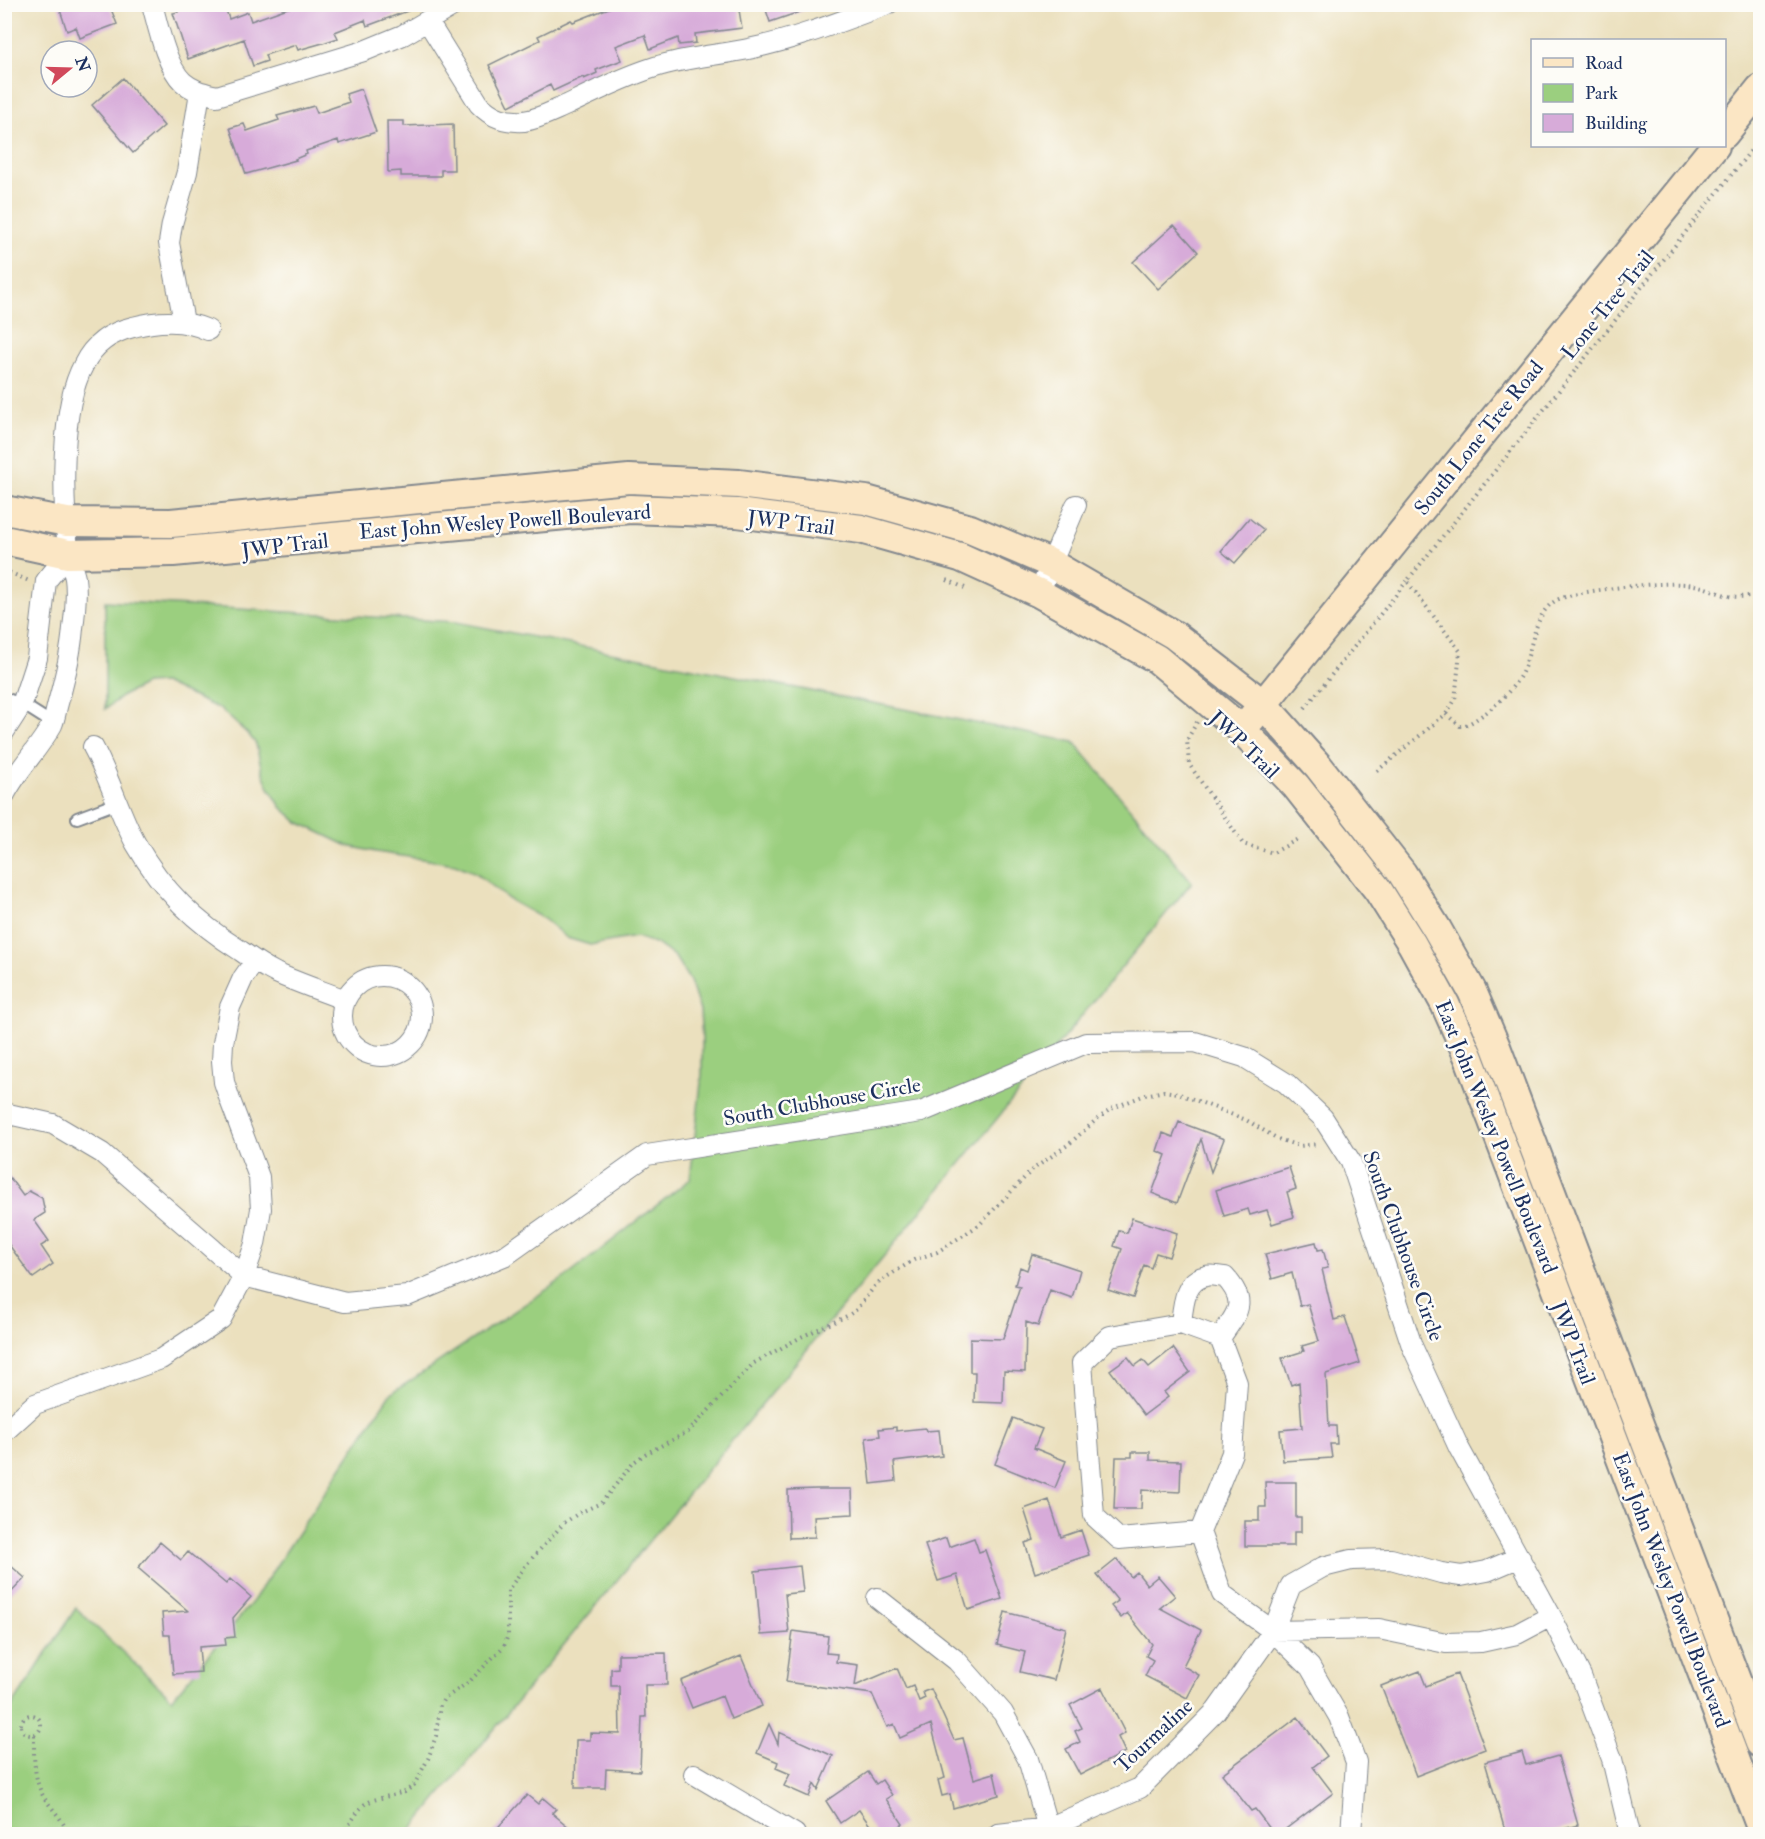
<svg xmlns="http://www.w3.org/2000/svg" width="1765" height="1839" font-family="'IM FELL Double Pica',serif">
	<style>
		.green { fill: #9bcf7f; stroke: #5b7f6e; stroke-width: 1.5 }
		.building { fill: #d7abd9 }
		.lines { fill: none; stroke-linecap: round; stroke-linejoin: round }
		.lane-casing { stroke: #83888e; stroke-width: 14 }
		.street-casing { stroke: #83888e; stroke-width: 22 }
		.secondary-casing { stroke: #83888e; stroke-width: 32 }
		.path { stroke: #83888e; stroke-width: 4; stroke-dasharray: 1.5 4.5; stroke-linecap: butt }
		.lane { stroke: #fff; stroke-width: 10 }
		.street { stroke: #fff; stroke-width: 20 }
		.secondary { stroke: #fbe6c4; stroke-width: 28 }
		.labels { text-anchor: middle; dominant-baseline: central; stroke-width: 5; stroke-linejoin: round; paint-order: stroke }
		.street-label { font-size: 21px; fill: #1b2f5e; stroke: #fdfcf7 }
	</style>
	<rect width="100%" height="100%" fill="#fdfcf7"/>
	<filter id="ink" filterUnits="userSpaceOnUse"><feTurbulence type="fractalNoise" baseFrequency=".0167" numOctaves="2"/><feDisplacementMap in="SourceGraphic" scale="12" xChannelSelector="R" yChannelSelector="G"/><feConvolveMatrix kernelMatrix="1 2 1 2 8 2 1 2 1" color-interpolation-filters="sRGB"/></filter>
	<filter id="wash" filterUnits="userSpaceOnUse"><feTurbulence type="fractalNoise" baseFrequency=".008" numOctaves="4" result="noise"/><feDisplacementMap in="SourceGraphic" scale="24" xChannelSelector="R" yChannelSelector="G"/><feGaussianBlur stdDeviation="1.35" result="paint"/><feColorMatrix in="noise" values="0 0 0 0 0 0 0 0 0 0 0 0 0 0 0 0 0 1.4 0 .05"/><feComposite in="paint" operator="in"/></filter>
	<g filter="url(#wash)">
		<rect width="100%" height="100%" fill="#ebe0be"/>
		<path class="green" d="M105,601L456,622L1074,742L1192,882L408,1834H5V1717L76,1608L172,1699L253,1601L389,1395L570,1274L690,1179L702,1074V1039L700,1011L690,981L675,957L657,944L636,937L590,945L567,938L544,919L508,899L476,873L455,864L376,852L348,846L298,822L281,807L269,788L262,771L256,744L249,735L220,709L163,683L146,684L124,695L105,709Z"/>
		<g id="blocks">
			<path class="building" d="M58,4H109L117,24L80,38L76,27L67,31Z
				M175,4H224L229,19L248,12L251,21L299,4L421,6L367,26L365,20L335,32L338,38L323,43L298,50L296,45L265,55L267,61L253,66L244,39L188,59L173,13L178,12Z
				M619,4H738L742,28L695,34L696,43L679,45L678,38L650,49L645,35L616,46L622,60L596,70L597,73L584,79L583,77L553,91L550,85L509,106L489,65L540,40L538,36L571,20L573,22Z
				M764,4H813L814,7L770,22Z
				M123,78L164,126L133,153L92,105Z
				M361,89L376,132L339,144L338,140L306,151L307,154L295,159L296,160L246,174L230,128L244,124L247,131L279,120L277,116L314,106L317,113L349,102L346,94Z
				M387,121H404V126L453,124L454,170H441V176H401V171L388,172Z
				M1174,225L1198,252L1158,289L1133,262Z
				M1249,518L1264,530L1235,563L1221,551Z
				M1179,1122L1224,1139L1211,1172L1201,1139L1177,1203L1152,1193L1166,1155L1157,1151L1163,1133L1173,1137Z
				M1289,1167L1296,1189L1287,1192L1294,1217L1272,1224L1267,1210L1250,1215L1248,1209L1224,1216L1216,1190Z
				M4,1170L23,1196L29,1191L42,1198L45,1213L34,1220L49,1241L41,1246L53,1264L33,1278L4,1238Z
				M1132,1218L1177,1233L1169,1257L1156,1253L1151,1268L1144,1265L1133,1298L1108,1290L1122,1249L1114,1246L1119,1231L1127,1233Z
				M1316,1242L1318,1250L1323,1249L1328,1268L1322,1269L1334,1320L1345,1317L1360,1363L1326,1374L1329,1426H1336L1337,1444H1330L1332,1458L1283,1461L1280,1430L1302,1428L1299,1382L1291,1385L1282,1358L1304,1351L1302,1346L1319,1341L1308,1304L1300,1306L1292,1273L1272,1279L1265,1254Z
				M1032,1254L1080,1270L1072,1298L1050,1290L1038,1326L1026,1322L1025,1372L1004,1371L1003,1403L974,1402L975,1372H970V1338L1003,1339L1020,1286L1015,1285L1020,1267L1027,1270Z
				M1173,1348L1190,1372L1164,1392L1168,1397L1144,1415L1110,1370L1128,1357L1135,1366L1143,1360L1149,1367Z
				M1013,1418L1042,1429L1034,1448L1066,1461L1055,1488L995,1464Z
				M896,1427V1431L925,1428L926,1431L939,1430L942,1456L894,1462L896,1481L871,1484L866,1438L880,1436L879,1429Z
				M1132,1452H1150V1460L1181,1461L1180,1492L1142,1490L1141,1509H1114L1116,1457H1132Z
				M1265,1482H1296V1517H1301V1532H1294V1546H1245V1521H1259V1507H1266Z
				M817,1489H852L853,1514L814,1516L815,1537L789,1538L788,1490Z
				M1049,1500L1061,1537L1081,1530L1089,1555L1035,1573L1025,1543L1034,1540L1024,1509Z
				M946,1538L949,1547L974,1538L979,1552L985,1550L1002,1599L968,1610L957,1575L938,1581L925,1545Z
				M160,1542L181,1560L188,1552L226,1584L230,1579L251,1597L233,1618L235,1637L225,1638L226,1645L199,1647L201,1672L173,1674L170,1635H164L162,1613L188,1611L138,1568Z
				M1117,1559L1131,1577L1137,1572L1147,1585L1158,1576L1175,1596L1160,1608L1201,1630L1183,1666L1199,1675L1187,1698L1145,1676L1153,1660L1146,1656L1152,1644L1127,1613L1121,1618L1111,1606L1118,1601L1097,1575Z
				M4,1560L25,1578L4,1600Z
				M800,1566L803,1592L785,1594L789,1633L761,1635L755,1571Z
				M1005,1612L1066,1628L1054,1680L1020,1672L1025,1652L997,1645Z
				M793,1631L828,1636L826,1653L837,1654L836,1662L858,1665L855,1686L897,1668L906,1689L913,1686L919,1701L925,1698L923,1692L931,1689L954,1740L963,1738L974,1779L994,1773L999,1795L953,1808L950,1794L942,1796L938,1780L945,1778L931,1724L900,1738L894,1724L887,1727L872,1694L786,1682Z
				M666,1653L667,1685H645L646,1717H642L640,1771L606,1769L605,1788H575L576,1740H590V1733L620,1734L619,1686H611V1669L618,1668V1654Z
				M741,1656L762,1706L731,1719L722,1696L692,1708L681,1681Z
				M1420,1671L1426,1686L1457,1674L1485,1749L1416,1776L1381,1686Z
				M1102,1688L1125,1733L1118,1737L1125,1752L1080,1775L1066,1749L1080,1742L1075,1731L1082,1728L1070,1705Z
				M1298,1717L1327,1756L1313,1767L1333,1793L1279,1834H1274L1255,1809L1251,1811L1222,1774Z
				M769,1724L778,1744L779,1732L833,1756L818,1790L814,1784L809,1797L784,1786L790,1774L776,1768L778,1762L757,1753Z
				M1522,1752L1526,1765L1558,1756L1578,1825L1545,1834H1506L1485,1762Z
				M868,1772L876,1784L882,1780L892,1795L886,1799L903,1824L888,1834H876L859,1810L840,1823L826,1801Z
				M527,1795L538,1804L543,1798L556,1809L552,1813L577,1834H492Z"/>
		</g>
	</g>
	<g filter="url(#ink)">
		<use href="#blocks" fill-opacity="0" stroke="#83888e" stroke-width="1.5"/>
		<g class="lines">
			<defs>
				<path id="lane" d="M4,698L22,704L52,723
					M77,818L117,803"/>
				<path id="street" d="M152,4C158,26 166,66 183,82C193,91 205,93 217,96L364,51L403,35L456,4
					M428,22L479,104C492,118 506,122 524,121C539,119 553,111 567,105C596,91 624,77 655,67C687,57 721,55 753,48C800,38 844,20 888,4
					M184,322L169,243L172,224L187,172L200,92
					M1039,593L1076,505
					M4,732L22,704L37,658L46,581L68,554
					M93,747C110,778 119,813 136,844C163,891 195,922 241,951C252,959 264,967 276,973C298,983 322,991 345,1000
					M4,796C17,770 38,750 52,725C55,718 56,710 58,703C65,678 71,653 73,628C75,613 77,592 75,578C73,569 69,560 68,551C63,500 59,409 84,364C94,344 112,332 133,327C159,320 183,319 208,330
					M342 1016a40 40 0 1 1 80 0a40 40 0 1 1-80 0Z
					M4,1113L53,1124L102,1153L244,1276L345,1302L407,1296L506,1255L647,1155L921,1112L1086,1043L1195,1042L1244,1057L1286,1083L1323,1118L1351,1162L1412,1346L1459,1448L1551,1616L1581,1676L1612,1759L1630,1834
					M1181,1324C1183,1306 1184,1280 1206,1276C1211,1274 1219,1277 1225,1277C1249,1303 1237,1313 1220,1338
					M4,1432L35,1404L161,1359L221,1319L244,1276L255,1244L261,1209L259,1177L230,1100L224,1082L222,1061L223,1043L230,1007L243,978L255,961
					M1200,1532L1119,1539L1094,1516L1082,1363L1110,1336L1181,1324L1220,1338L1237,1383L1232,1453L1200,1532L1222,1594L1273,1631L1310,1667L1339,1717L1356,1762L1351,1834
					M877,1598L957,1661L1003,1713L1028,1759L1048,1828
					M1273,1631L1379,1629L1446,1643L1481,1642L1517,1634L1551,1616
					M694,1774L795,1834
					M998,1834L1048,1828L1140,1788L1216,1711L1273,1631L1291,1585L1323,1567L1351,1560L1391,1559L1441,1573L1461,1576L1487,1571L1520,1557"/>
				<path id="secondary" d="M1724,134L1760,89
					M4,510L67,522L171,523L629,479L739,484L866,500L970,529L1050,563L1174,635L1263,704L1319,767L1402,873L1437,929L1472,991L1496,1047L1760,1743
					M4,540L68,554L173,552L630,509L737,513L861,529L960,557L1039,593L1157,659L1242,730L1296,786L1378,890L1412,944L1445,1004L1469,1058L1760,1825
					M1251,719L1715,146"/>
			</defs>
			<use href="#lane" class="lane-casing"/>
			<use href="#street" class="street-casing"/>
			<use href="#secondary" class="secondary-casing"/>
			<path class="path" d="M4,570L29,581
				M947,580L965,588
				M1305,708L1407,581
				M1446,714L1460,726C1470,725 1476,719 1484,714C1497,705 1517,685 1523,670C1533,648 1533,615 1555,601C1573,590 1672,580 1694,585C1706,587 1717,593 1729,596C1739,598 1750,596 1760,594
				M1197,722L1187,740L1189,764L1243,844L1273,853L1298,839
				M1377,771L1446,714L1455,700L1460,651L1407,581L1760,139
				M21 1725a10 10 0 1 1 20 0a10 10 0 1 1-20 0Z
				M34,1735C34,1757 33,1780 45,1799C53,1810 64,1821 68,1834
				M343,1834L359,1810L365,1804L373,1800L405,1792L414,1785L428,1759L436,1736L440,1705L444,1699L469,1682L504,1646L508,1635V1590L526,1565L564,1523L579,1513L601,1503L634,1462L645,1454L688,1432L754,1363L801,1337L847,1316L855,1311L875,1286L885,1278L914,1260L937,1252L979,1225L1032,1170L1069,1144L1096,1120L1113,1108L1145,1095L1164,1091L1177,1093L1246,1120L1278,1139L1299,1146L1319,1144"/>
			<use href="#lane" class="lane"/>
			<use href="#street" class="street"/>
			<use href="#secondary" class="secondary"/>
		</g>
	</g>
	<g class="labels">
		<g class="street-label">
			<text transform="translate(1608 305) rotate(-51)">Lone Tree Trail</text>
			<text transform="translate(1479 438) rotate(-51)">South Lone Tree Road</text>
			<text transform="translate(505 522) rotate(-4)">East John Wesley Powell Boulevard</text>
			<text transform="translate(791 523) rotate(7)">JWP Trail</text>
			<text transform="translate(285 546) rotate(-7)">JWP Trail</text>
			<text transform="translate(1244 745) rotate(44)">JWP Trail</text>
			<text transform="translate(822 1102) rotate(-10)">South Clubhouse Circle</text>
			<text transform="translate(1496 1137) rotate(68)">East John Wesley Powell Boulevard</text>
			<text transform="translate(1403 1246) rotate(70)">South Clubhouse Circle</text>
			<text transform="translate(1573 1343) rotate(69)">JWP Trail</text>
			<text transform="translate(1671 1590) rotate(69)">East John Wesley Powell Boulevard</text>
			<text transform="translate(1154 1736) rotate(-43)">Tourmaline</text>
		</g>
	</g>
	<rect width="1765" height="1839" fill="none" stroke="#fdfcf7" stroke-width="24"/>
	<rect x="1531" y="39" width="195" height="108" fill="#fdfcf7" stroke="#a3aaba" stroke-width="1.5"/>
	<rect x="1543" y="58" width="30" height="9" fill="#fbe6c4" stroke="#a3aaba" stroke-width="1.5"/>
	<text x="1585" y="69" font-size="18" fill="#1b2f5e">Road</text>
	<rect x="1543" y="84" width="30" height="18" fill="#9bcf7f" stroke="#a3aaba" stroke-width="1.5"/>
	<text x="1585" y="99" font-size="18" fill="#1b2f5e">Park</text>
	<rect x="1543" y="114" width="30" height="18" fill="#d7abd9" stroke="#a3aaba" stroke-width="1.5"/>
	<text x="1585" y="129" font-size="18" fill="#1b2f5e">Building</text>
	<g transform="translate(69 69) rotate(71)"><circle r="28" fill="#fdfcf7" stroke="#a3aaba" stroke-width="1.5"/>
	<path d="M0-4.5L10 22L0 15L-10 22Z" fill="#d1495b"/>
	<text y="-9" font-size="16" font-weight="bold" text-anchor="middle" fill="#1b2f5e">N</text>
	</g>
</svg>
